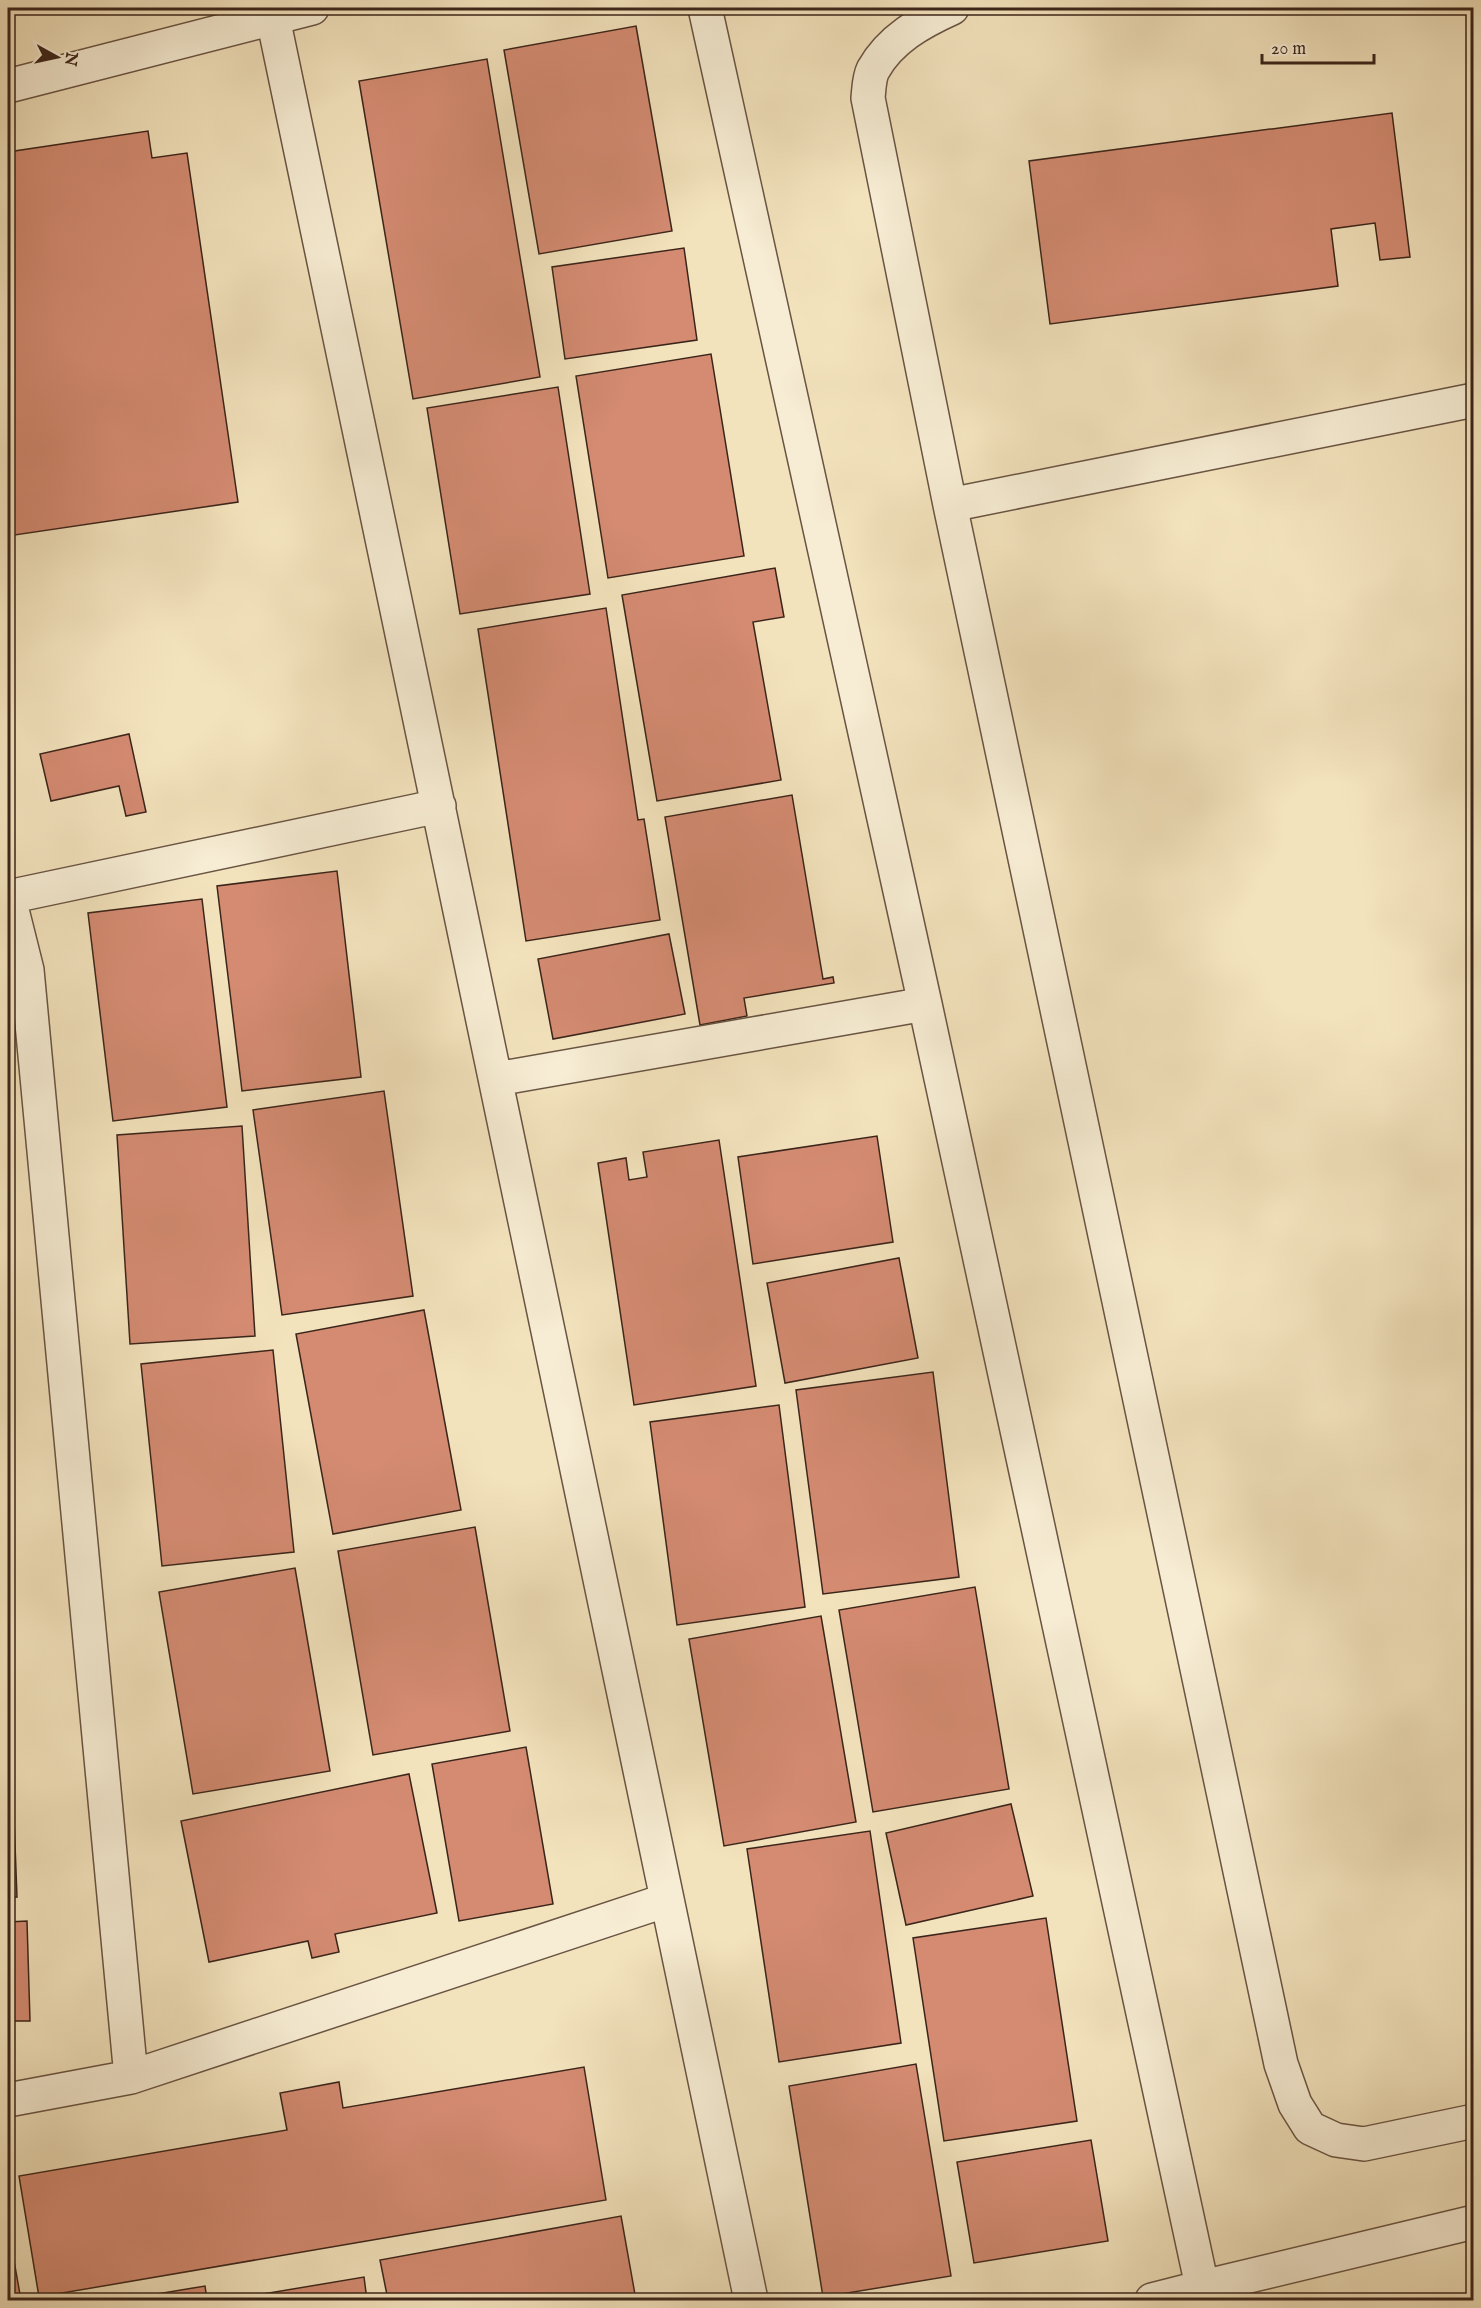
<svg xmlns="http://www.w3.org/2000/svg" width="1481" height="2308" font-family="'IM FELL English',serif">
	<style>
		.building { fill: #d48b72; stroke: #3b251a; stroke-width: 1.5 }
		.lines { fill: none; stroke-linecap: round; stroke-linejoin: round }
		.minor-casing { stroke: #695443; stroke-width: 36 }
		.minor { stroke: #f7edd4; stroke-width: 33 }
	</style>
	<rect width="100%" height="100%" fill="#f3e3bd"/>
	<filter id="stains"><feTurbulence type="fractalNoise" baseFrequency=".00333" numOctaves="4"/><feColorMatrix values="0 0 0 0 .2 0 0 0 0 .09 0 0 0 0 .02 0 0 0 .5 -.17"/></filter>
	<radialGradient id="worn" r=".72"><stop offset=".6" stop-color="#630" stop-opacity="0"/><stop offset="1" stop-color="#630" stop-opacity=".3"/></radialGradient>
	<path class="building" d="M636,26L672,231L539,254L504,50Z
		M487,59L540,377L413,399L359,81Z
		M1392,113L1410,257L1380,260L1375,223L1331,229L1338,286L1050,324L1029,161Z
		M148,131L152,158L187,153L238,502L8,536V152Z
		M684,248L697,340L565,359L552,267Z
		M711,354L744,556L608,578L576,376Z
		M558,387L590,594L460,614L427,408Z
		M775,568L784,617L753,622L781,780L657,801L622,595Z
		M606,608L638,820L644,819L660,920L526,941L478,629Z
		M129,734L146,812L126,816L119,786L51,801L40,754Z
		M792,795L823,979L833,977L834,983L744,998L747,1016L700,1025L665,817Z
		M337,871L361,1077L242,1091L217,886Z
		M202,899L227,1107L113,1121L88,913Z
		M669,934L685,1014L553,1039L538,959Z
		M384,1091L413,1296L282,1315L253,1110Z
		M242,1126L255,1336L130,1344L117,1135Z
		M877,1136L893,1242L753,1264L738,1157Z
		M719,1140L756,1386L634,1405L598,1163L626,1158L629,1180L647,1177L643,1152Z
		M899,1258L918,1358L785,1383L767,1283Z
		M424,1310L461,1510L333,1534L296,1334Z
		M273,1350L294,1552L162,1566L141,1364Z
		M933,1372L959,1577L823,1594L796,1390Z
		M779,1405L805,1607L677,1625L650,1422Z
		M475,1527L510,1731L373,1755L338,1551Z
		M295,1568L330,1771L193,1794L159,1592Z
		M975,1587L1009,1789L873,1812L839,1610Z
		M821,1616L856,1822L724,1846L689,1639Z
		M8,1658L17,1897L8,1898Z
		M526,1747L553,1904L459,1921L432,1764Z
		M409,1774L437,1913L335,1934L339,1952L312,1958L308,1941L209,1962L181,1821Z
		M1011,1804L1033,1896L906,1925L886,1833Z
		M870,1831L901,2043L779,2062L747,1849Z
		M1046,1918L1077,2121L944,2141L913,1938Z
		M27,1921L30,2021H8V1922Z
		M916,2064L951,2276L823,2297L789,2086Z
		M584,2067L606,2200L39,2297L19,2176L287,2130L280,2093L339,2082L343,2108Z
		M1091,2140L1108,2241L974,2263L957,2162Z
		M621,2216L636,2300H388L380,2260Z
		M8,2227L21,2300H8Z
		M364,2277L367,2300H228Z
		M205,2286L207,2300H121Z"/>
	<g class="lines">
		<defs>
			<path id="minor" d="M705,8L925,1004L1205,2300
				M273,18L751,2300
				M8,86L312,8
				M1474,400L950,505L1281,2064L1295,2104L1310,2128L1336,2140L1364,2144L1474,2121
				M950,505L868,98C869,89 869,78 873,70C890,39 921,22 952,8
				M8,894L27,970L131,2077
				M8,897L439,806
				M496,1079L925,1004
				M8,2100L131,2077L667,1900
				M1152,2300L1203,2287L1474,2222"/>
		</defs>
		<use href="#minor" class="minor-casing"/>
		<use href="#minor" class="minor"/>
	</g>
	<rect width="1481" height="2308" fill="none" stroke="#f3e3bd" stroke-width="30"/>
	<rect x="9" y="9" width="1463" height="2290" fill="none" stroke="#3b251a" stroke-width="3"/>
	<rect x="15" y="15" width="1451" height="2278" fill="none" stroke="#3b251a" stroke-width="1.5"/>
	<g transform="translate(57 57) rotate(98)" stroke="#f7edd4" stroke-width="4.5" paint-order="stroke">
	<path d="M0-4.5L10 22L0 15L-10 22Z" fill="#3b251a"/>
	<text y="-9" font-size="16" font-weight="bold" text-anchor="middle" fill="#3b251a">N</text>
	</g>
	<path d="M1262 54v9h112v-9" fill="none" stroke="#3b251a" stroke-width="3"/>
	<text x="1271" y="54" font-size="18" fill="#3b251a" stroke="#f7edd4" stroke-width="4.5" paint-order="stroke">20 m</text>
	<rect width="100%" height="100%" filter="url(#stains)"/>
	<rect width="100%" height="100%" fill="url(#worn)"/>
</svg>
